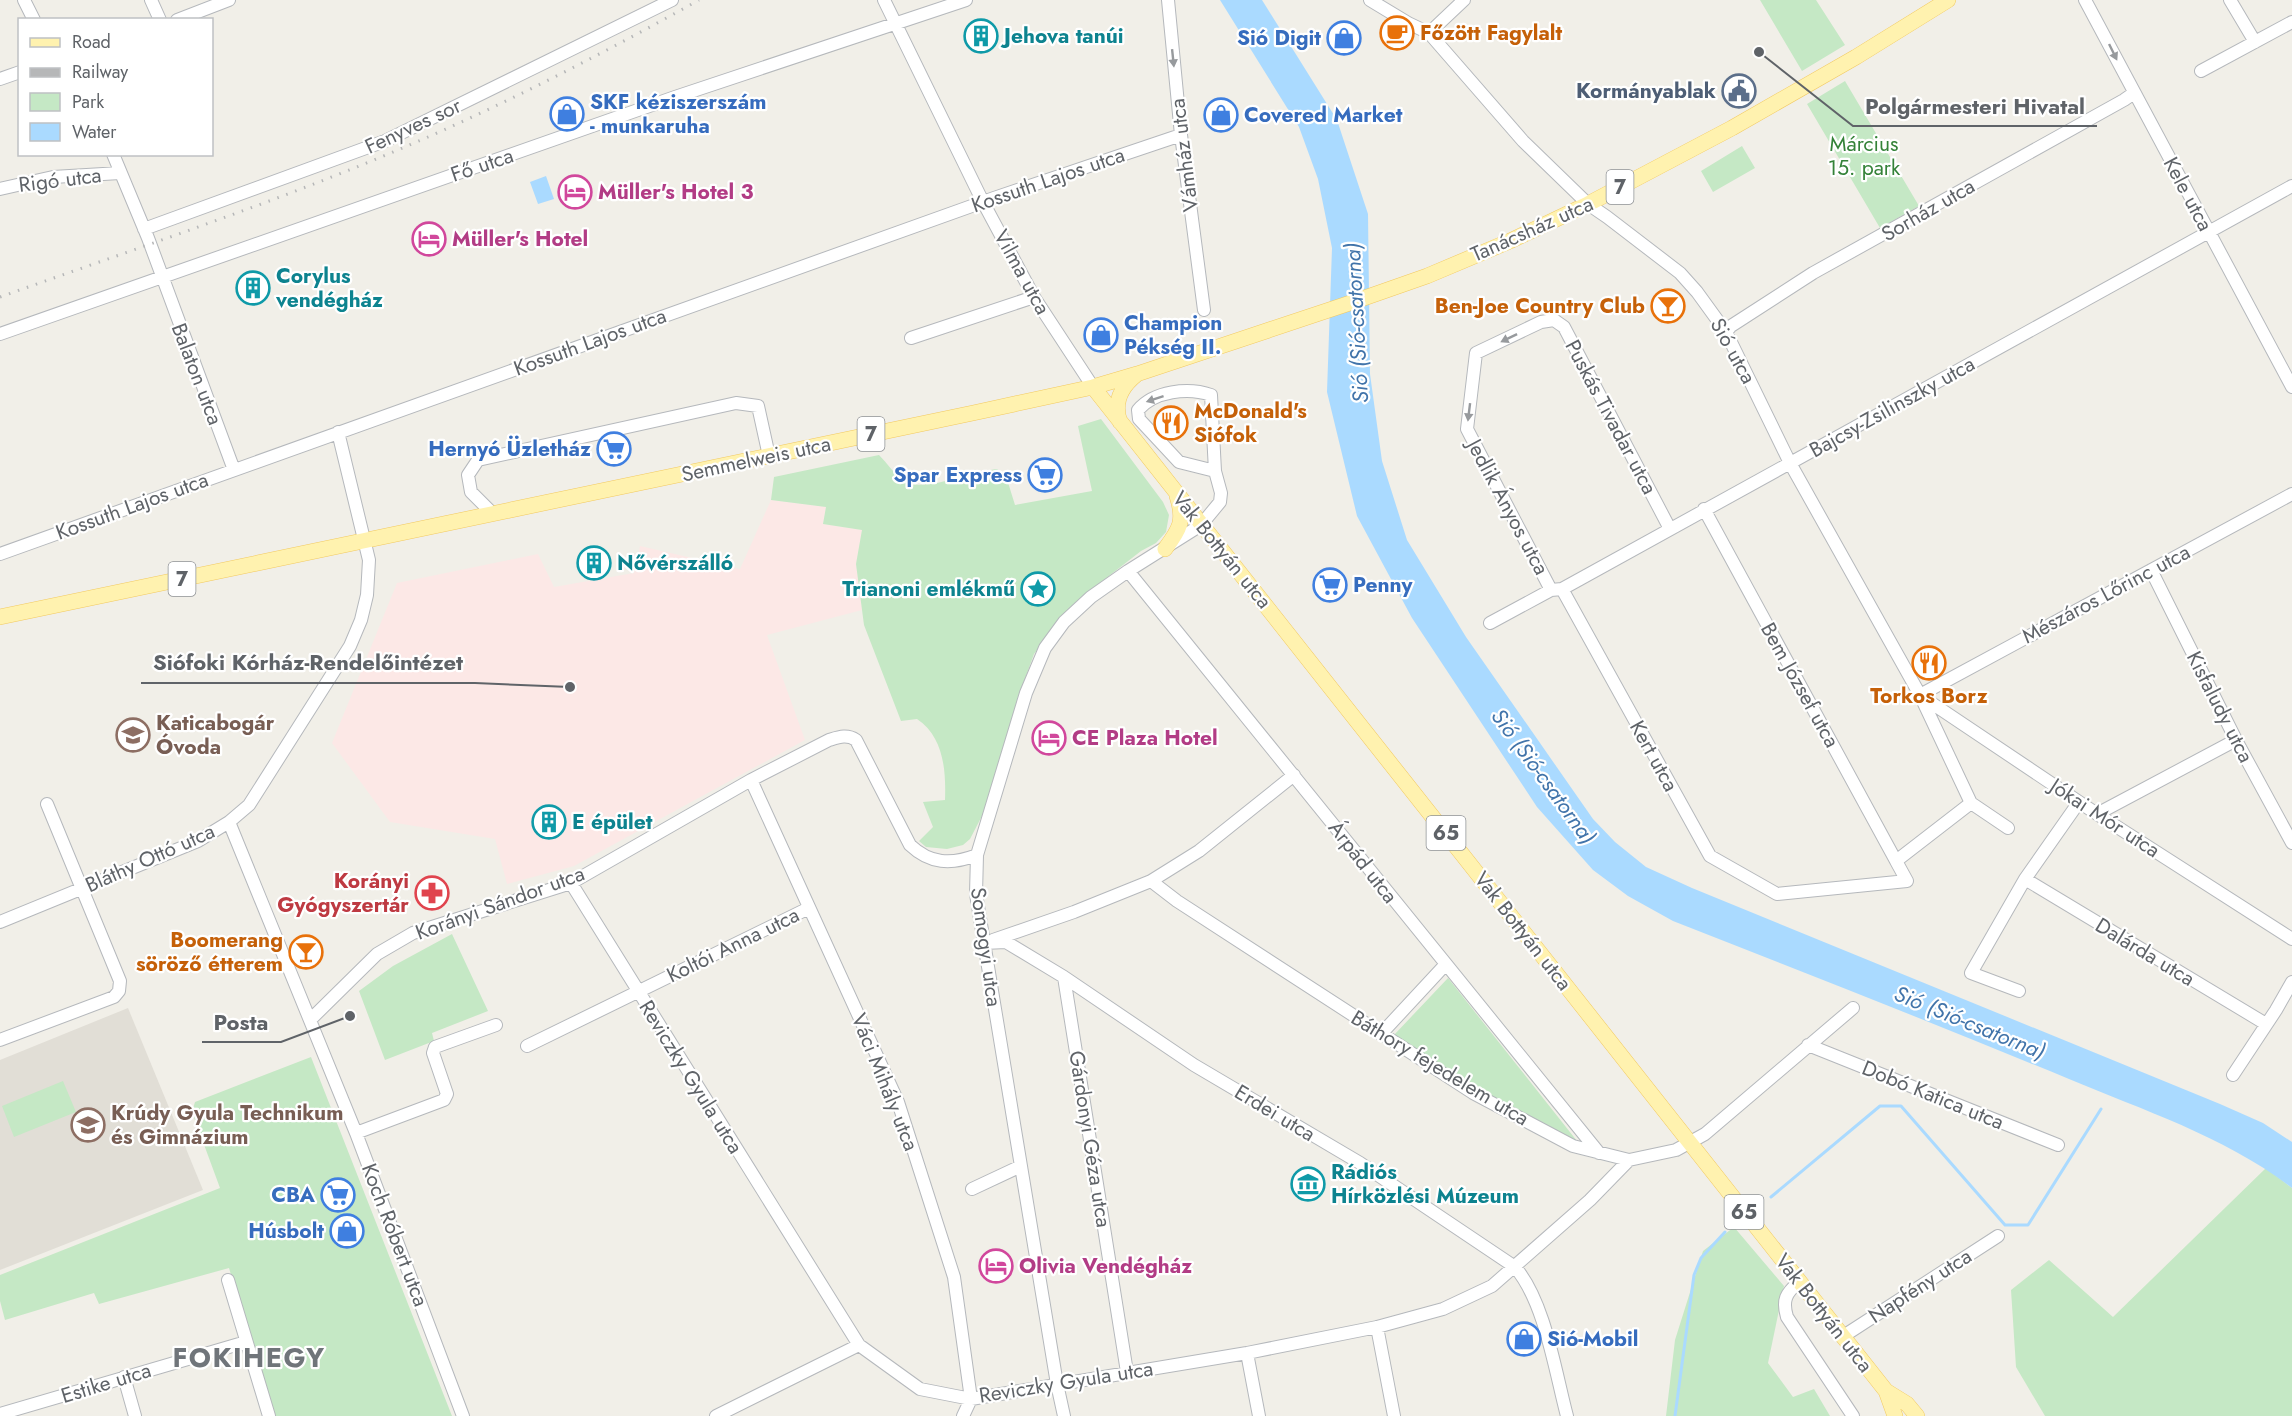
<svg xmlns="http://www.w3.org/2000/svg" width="2292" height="1416" font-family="Jost,sans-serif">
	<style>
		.education { fill: #e1ded6 }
		.medical { fill: #fce8e6 }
		.green { fill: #c5e8c5 }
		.water { fill: #aadaff }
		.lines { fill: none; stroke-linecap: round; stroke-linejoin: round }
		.stream { stroke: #aadaff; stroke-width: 3 }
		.minor-casing { stroke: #b5b8bc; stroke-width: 14 }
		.major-casing { stroke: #f2c960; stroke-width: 16 }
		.minor { stroke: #fff; stroke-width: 12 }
		.major { stroke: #fff2af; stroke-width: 15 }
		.rail { stroke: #b6b7b8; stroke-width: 3; stroke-dasharray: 1.5 8; stroke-linecap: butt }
		.oneway { fill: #979a9d }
		.labels { text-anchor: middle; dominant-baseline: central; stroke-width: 4.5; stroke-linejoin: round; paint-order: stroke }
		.shield { fill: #fff; stroke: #8f9295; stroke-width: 1.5 }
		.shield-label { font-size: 20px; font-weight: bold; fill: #5f6368 }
		.food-label { font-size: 21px; font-weight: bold; fill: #c56008; stroke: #fff; text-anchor: start }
		.culture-label { font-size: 21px; font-weight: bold; fill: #0d838f; stroke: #fff; text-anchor: start }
		.shop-label { font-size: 21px; font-weight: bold; fill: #366cbe; stroke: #fff; text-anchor: end }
		.service-label { font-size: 21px; font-weight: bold; fill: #4e5e75; stroke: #fff; text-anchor: end }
		.street-label { font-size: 21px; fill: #5f6368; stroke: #fff }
		.park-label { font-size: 21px; fill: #348238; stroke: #fff }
		.hotel-label { font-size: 21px; font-weight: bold; fill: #b23c85; stroke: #fff; text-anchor: start }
		.education-label { font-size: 21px; font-weight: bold; fill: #785e54; stroke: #fff; text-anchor: start }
		.health-label { font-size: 21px; font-weight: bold; fill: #be3a42; stroke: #fff; text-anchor: end }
		.water-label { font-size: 22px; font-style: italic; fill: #4174aa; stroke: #fff }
		.district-label { font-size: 27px; font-weight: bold; letter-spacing: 1.5px; fill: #70757a; stroke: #fff }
		.leader { fill: none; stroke: #5f6368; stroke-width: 2 }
		.callout-dot { fill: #5f6368; stroke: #fff; stroke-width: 2 }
		.callout-label { font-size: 22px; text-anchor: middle; font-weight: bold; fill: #5f6368; stroke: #fff; stroke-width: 4.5; stroke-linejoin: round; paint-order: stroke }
	</style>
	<rect width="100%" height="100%" fill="#f1efe8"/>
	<path class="education" d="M128,1008L203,1190L0,1270V1060Z"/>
	<path class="medical" d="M771,500L826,507L823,524L862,530L856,564L862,610L767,635L805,740L574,866L507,884L495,839L390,822L332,743L397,583L538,554L554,587L634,573L640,546L740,569Z"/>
	<path class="green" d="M1760,0H1816L1845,45L1802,71Z
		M1845,81L1919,206L1880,228L1807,104Z
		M1742,146L1755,168L1713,192L1701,171Z
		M1101,419L1163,502L1169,515L1166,532L1156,543L1141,551L1087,593L1064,615L1034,654L1018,698L983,814L970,839L963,845L947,849L926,847L919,841L933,827L923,802L945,800C946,771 944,737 917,719L901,721L864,625L856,564L862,530L823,524L826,507L771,500L774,477L879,455C887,463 895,475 905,482C922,492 975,472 997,469L1006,476L1015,505L1092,491L1078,426Z
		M452,934L488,1011L432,1033L434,1041L385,1060L359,991L393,966Z
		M1448,978L1577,1141L1476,1088L1394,1035Z
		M311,1057L452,1416H273L229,1268L99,1304L94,1293L5,1320L0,1301V1275L220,1188L192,1112L195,1102Z
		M63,1081L76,1112L14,1137L2,1106Z
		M2266,1168L2292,1188V1416H2045L2016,1367L2011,1290L2049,1260L2113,1317Z
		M1734,1227L1784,1286L1768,1363L1793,1397L1814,1389L1830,1416H1666L1675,1340L1703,1251Z"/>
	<path class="water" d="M1220,0H1262L1337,120L1368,214L1370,374L1382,461L1407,540L1466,637L1593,819L1615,842L1646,867L1692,888L2220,1104L2263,1123L2292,1142V1188C2226,1137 2145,1111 2069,1079C1938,1025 1806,973 1673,921L1628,896L1593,870L1537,807L1412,618L1357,516L1327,392L1332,248L1318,179L1299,127Z
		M546,176L554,199L538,204L530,182Z"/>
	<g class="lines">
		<path class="stream" d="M1771,1197L1880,1106H1901L2005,1225H2028L2101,1109
			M1675,1416L1694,1275L1701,1258L1725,1232"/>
		<defs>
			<path id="minor" d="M24,0L34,20
				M151,0L160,20
				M884,0L983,202L1034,297L1093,387
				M1168,0L1181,135L1204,310
				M1370,0L1408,23L1429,33L1523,141L1588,204L1607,217L1680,273L1697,292L1726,332L1790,463L1920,695L1971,803
				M2085,0L2292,387
				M2230,0L2255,42
				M177,20L229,0
				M1429,33L1464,0
				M2201,71L2292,22
				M0,79L20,72
				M113,154L148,238L234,470
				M0,189L53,177L120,173
				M144,229L385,141L672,0
				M1726,332L1731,326L1813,273L2124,100L2134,93
				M0,334L675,97L966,0
				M911,338L1034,297
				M1704,509L1896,861
				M493,514L471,492L468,475L478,460L736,403L758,406L769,456
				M0,554L994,198L1181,135
				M2151,570L2236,740L2292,843
				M1128,571L1599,1153
				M1562,589L1710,856L1777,894L1907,881L1896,861L1971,803
				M1551,590L1467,429L1476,353L1541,322L1554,320L1564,327L1670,529
				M1490,623L1551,590L1562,589L2292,186
				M1920,695L2292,494
				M1921,696L2097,814L2292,939
				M751,780L898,1102L954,1277L971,1399L963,1416
				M1971,803L2008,828
				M2097,814L2236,740
				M229,822L356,1133L463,1416
				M2025,879L2266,1024
				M1151,881L1177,901L1473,1093L1573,1146L1629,1160L1676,1150L1705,1134L1853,1008
				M571,883L859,1345L920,1389L971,1399L1247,1353L1377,1327L1443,1309L1492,1286L1590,1200L1629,1160
				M0,922L198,841L229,822L249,805L350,646L361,620L367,595L369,560L338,432
				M993,940L1074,912L1151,881L1199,851L1294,775
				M984,943L1006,942L1064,977L1194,1065L1360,1163L1515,1267C1545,1302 1555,1371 1567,1416
				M1064,977L1127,1372
				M2019,991L1971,973L2025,879L2079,802
				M310,1020L377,954L413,933L571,883L751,780L829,740C839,737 847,734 856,740L910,845C930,864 951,865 977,855
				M1381,1034L1445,965
				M0,1040L114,997L119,991L120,981L47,804
				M1808,1045L2058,1145
				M527,1046L809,908
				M2233,1075L2276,1010L2292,982
				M356,1133L444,1100L447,1094L433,1053L435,1047L496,1025
				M972,1189L1021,1166
				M228,1280L269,1416
				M1799,1282C1786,1293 1782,1300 1787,1317L1853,1416
				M1377,1327L1394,1416
				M1842,1337L1998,1236
				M1247,1353L1259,1416
				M124,1377L135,1416
				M0,1414L246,1342
				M716,1416L859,1345
				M1064,1416L1057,1384L976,894L977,855L1026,693L1045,648L1064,622L1091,597L1128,571L1201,525L1220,502L1221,493L1215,471L1211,395C1188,387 1154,391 1138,410L1139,419L1179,462L1215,471"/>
			<path id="major" d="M1093,387L1886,1391L1907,1404L1917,1416
				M1120,422C1113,403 1121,387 1136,375
				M1165,549C1180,529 1185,521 1177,496
				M0,617L973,413L1093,387L1137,374L1350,303L1427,276L1510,241L1588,204L1732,128L1856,57L1948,0
				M1886,1391L1895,1416"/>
		</defs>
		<use href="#minor" class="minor-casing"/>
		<use href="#major" class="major-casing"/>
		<use href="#minor" class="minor"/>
		<use href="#major" class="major"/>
		<path class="rail" d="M0,297C143,246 289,198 428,137C521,96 611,49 699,0"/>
	</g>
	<defs><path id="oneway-solid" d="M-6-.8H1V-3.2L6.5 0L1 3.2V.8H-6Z" transform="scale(1.5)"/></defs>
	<g class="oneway">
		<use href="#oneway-solid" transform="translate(2113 52) rotate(64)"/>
		<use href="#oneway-solid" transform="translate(1173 58) rotate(84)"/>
		<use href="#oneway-solid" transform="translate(1509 338) rotate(154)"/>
		<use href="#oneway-solid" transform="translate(1155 399) rotate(162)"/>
		<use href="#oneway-solid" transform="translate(1469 412) rotate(97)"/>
	</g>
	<defs>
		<symbol id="cafe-ring" viewBox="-11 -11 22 22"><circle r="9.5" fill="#fff" stroke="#e8710a" stroke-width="1.5"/><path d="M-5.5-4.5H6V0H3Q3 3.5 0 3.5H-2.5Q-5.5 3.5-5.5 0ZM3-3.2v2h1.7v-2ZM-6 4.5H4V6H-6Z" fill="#e8710a"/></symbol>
		<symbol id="building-ring" viewBox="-11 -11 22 22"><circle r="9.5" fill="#fff" stroke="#0f9aa8" stroke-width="1.5"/><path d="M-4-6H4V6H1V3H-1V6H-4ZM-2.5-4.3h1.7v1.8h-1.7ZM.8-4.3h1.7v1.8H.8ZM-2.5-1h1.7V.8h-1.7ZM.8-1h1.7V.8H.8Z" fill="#0f9aa8"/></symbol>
		<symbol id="shop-ring" viewBox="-11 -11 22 22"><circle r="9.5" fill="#fff" stroke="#3f7fe0" stroke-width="1.5"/><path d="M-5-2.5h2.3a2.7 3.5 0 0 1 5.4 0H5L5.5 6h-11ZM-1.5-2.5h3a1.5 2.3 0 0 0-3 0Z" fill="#3f7fe0"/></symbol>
		<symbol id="civic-ring" viewBox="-11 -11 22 22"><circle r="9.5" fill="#fff" stroke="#5c6f8a" stroke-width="1.5"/><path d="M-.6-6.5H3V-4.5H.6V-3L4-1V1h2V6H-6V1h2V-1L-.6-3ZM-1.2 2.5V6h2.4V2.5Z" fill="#5c6f8a"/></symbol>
		<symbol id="hotel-ring" viewBox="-11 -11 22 22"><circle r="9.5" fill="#fff" stroke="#d1479c" stroke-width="1.5"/><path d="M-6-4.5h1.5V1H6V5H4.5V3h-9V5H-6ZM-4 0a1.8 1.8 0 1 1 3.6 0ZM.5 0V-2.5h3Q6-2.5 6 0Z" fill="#d1479c"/></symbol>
		<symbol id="bar-ring" viewBox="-11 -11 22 22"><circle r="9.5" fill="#fff" stroke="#e8710a" stroke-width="1.5"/><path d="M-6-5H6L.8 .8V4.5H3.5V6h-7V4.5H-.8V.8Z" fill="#e8710a"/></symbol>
		<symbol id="restaurant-ring" viewBox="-11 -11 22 22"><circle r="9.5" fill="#fff" stroke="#e8710a" stroke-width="1.5"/><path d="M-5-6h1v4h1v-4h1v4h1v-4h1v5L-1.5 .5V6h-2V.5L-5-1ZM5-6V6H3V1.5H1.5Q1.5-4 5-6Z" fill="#e8710a"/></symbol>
		<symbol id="supermarket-ring" viewBox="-11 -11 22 22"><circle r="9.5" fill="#fff" stroke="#3f7fe0" stroke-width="1.5"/><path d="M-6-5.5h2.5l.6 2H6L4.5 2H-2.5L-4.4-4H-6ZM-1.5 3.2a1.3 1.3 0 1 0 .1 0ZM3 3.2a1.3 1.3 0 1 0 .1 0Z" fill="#3f7fe0"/></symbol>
		<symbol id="sight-ring" viewBox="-11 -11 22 22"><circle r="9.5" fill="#fff" stroke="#0f9aa8" stroke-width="1.5"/><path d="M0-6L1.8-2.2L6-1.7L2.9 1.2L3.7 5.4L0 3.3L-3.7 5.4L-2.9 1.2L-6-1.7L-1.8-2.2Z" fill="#0f9aa8"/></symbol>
		<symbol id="school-ring" viewBox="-11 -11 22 22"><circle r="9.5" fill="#fff" stroke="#8d6e63" stroke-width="1.5"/><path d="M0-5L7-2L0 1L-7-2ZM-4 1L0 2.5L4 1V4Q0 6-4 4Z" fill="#8d6e63"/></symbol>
		<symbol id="pharmacy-ring" viewBox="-11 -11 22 22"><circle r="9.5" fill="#fff" stroke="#e0444e" stroke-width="1.5"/><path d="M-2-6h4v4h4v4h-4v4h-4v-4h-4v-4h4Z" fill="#e0444e"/></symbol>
		<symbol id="museum-ring" viewBox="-11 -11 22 22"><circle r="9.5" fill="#fff" stroke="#0f9aa8" stroke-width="1.5"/><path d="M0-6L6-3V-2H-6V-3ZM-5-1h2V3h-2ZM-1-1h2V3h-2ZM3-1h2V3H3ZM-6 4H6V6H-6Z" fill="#0f9aa8"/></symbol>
	</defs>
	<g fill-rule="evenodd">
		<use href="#cafe-ring" x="1378" y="14" width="38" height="38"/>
		<use href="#building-ring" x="962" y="17" width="38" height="38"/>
		<use href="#shop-ring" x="1325" y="19" width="38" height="38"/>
		<use href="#civic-ring" x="1720" y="72" width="38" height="38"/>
		<use href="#shop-ring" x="548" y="95" width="38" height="38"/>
		<use href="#shop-ring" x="1202" y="96" width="38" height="38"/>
		<use href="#hotel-ring" x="556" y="173" width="38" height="38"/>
		<use href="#hotel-ring" x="410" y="220" width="38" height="38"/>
		<use href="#building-ring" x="234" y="269" width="38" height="38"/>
		<use href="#bar-ring" x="1649" y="287" width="38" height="38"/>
		<use href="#shop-ring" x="1082" y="316" width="38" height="38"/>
		<use href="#restaurant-ring" x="1152" y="404" width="38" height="38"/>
		<use href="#supermarket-ring" x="595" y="430" width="38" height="38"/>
		<use href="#supermarket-ring" x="1026" y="456" width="38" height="38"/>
		<use href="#building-ring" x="575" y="544" width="38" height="38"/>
		<use href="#supermarket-ring" x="1311" y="566" width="38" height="38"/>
		<use href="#sight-ring" x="1019" y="570" width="38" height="38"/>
		<use href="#restaurant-ring" x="1910" y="644" width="38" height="38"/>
		<use href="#school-ring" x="114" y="716" width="38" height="38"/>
		<use href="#hotel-ring" x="1030" y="719" width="38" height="38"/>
		<use href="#building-ring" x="530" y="803" width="38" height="38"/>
		<use href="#pharmacy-ring" x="413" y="874" width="38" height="38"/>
		<use href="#bar-ring" x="287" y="933" width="38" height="38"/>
		<use href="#school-ring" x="69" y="1106" width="38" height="38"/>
		<use href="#museum-ring" x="1289" y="1165" width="38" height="38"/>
		<use href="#supermarket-ring" x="319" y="1176" width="38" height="38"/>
		<use href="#shop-ring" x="328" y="1212" width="38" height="38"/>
		<use href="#hotel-ring" x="977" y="1247" width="38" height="38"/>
		<use href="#shop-ring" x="1505" y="1320" width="38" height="38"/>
	</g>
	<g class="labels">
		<g class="shield">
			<rect x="1606.5" y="170" width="27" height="34" rx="4.5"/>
			<rect x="857.5" y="417" width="27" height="34" rx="4.5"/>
			<rect x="168.5" y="562" width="27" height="34" rx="4.5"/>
			<rect x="1426.5" y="816" width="39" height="34" rx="4.5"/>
			<rect x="1724.5" y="1195" width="39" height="34" rx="4.5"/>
		</g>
		<g class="shield-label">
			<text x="1620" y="187">7</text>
			<text x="871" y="434">7</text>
			<text x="182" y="579">7</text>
			<text x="1446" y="833">65</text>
			<text x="1744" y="1212">65</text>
		</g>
		<g class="food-label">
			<text x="1420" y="33">Főzött Fagylalt</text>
			<text x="1645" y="306" text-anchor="end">Ben-Joe Country Club</text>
			<text x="1194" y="411">McDonald's<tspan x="1194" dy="24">Siófok</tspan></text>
			<text x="1929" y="696" text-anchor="middle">Torkos Borz</text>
			<text x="283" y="940" text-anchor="end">Boomerang<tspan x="283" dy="24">söröző étterem</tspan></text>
		</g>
		<g class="culture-label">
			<text x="1004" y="36">Jehova tanúi</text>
			<text x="276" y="276">Corylus<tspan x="276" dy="24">vendégház</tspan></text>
			<text x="617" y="563">Nővérszálló</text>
			<text x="1015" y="589" text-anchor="end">Trianoni emlékmű</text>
			<text x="572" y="822">E épület</text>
			<text x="1331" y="1172">Rádiós<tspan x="1331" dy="24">Hírközlési Múzeum</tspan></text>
		</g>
		<g class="shop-label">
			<text x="1321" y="38">Sió Digit</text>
			<text x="590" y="102" text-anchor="start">SKF kéziszerszám<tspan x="590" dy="24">- munkaruha</tspan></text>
			<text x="1244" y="115" text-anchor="start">Covered Market</text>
			<text x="1124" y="323" text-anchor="start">Champion<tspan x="1124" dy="24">Pékség II.</tspan></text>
			<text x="591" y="449">Hernyó Üzletház</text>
			<text x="1022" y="475">Spar Express</text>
			<text x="1353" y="585" text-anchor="start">Penny</text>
			<text x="315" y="1195">CBA</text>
			<text x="324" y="1231">Húsbolt</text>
			<text x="1547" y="1339" text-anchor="start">Sió-Mobil</text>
		</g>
		<g class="service-label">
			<text x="1716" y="91">Kormányablak</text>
		</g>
		<g class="street-label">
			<text transform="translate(413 126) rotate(-25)">Fenyves sor</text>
			<text transform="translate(1184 155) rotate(-97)">Vámház utca</text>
			<text transform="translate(482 165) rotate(-19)">Fő utca</text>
			<text transform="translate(60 180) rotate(-7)">Rigó utca</text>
			<text transform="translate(1048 180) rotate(-19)">Kossuth Lajos utca</text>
			<text transform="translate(2188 194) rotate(62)">Kele utca</text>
			<text transform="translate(1928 210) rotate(-30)">Sorház utca</text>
			<text transform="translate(1532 229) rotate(-24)">Tanácsház utca</text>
			<text transform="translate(1022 272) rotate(61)">Vilma utca</text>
			<text transform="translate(590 342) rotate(-20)">Kossuth Lajos utca</text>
			<text transform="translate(1733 351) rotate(61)">Sió utca</text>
			<text transform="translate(197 374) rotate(69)">Balaton utca</text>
			<text transform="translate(1892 407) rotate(-29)">Bajcsy-Zsilinszky utca</text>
			<text transform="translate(1611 417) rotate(62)">Puskás Tivadar utca</text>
			<text transform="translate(756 459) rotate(-12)">Semmelweis utca</text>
			<text transform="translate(132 506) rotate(-20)">Kossuth Lajos utca</text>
			<text transform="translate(1508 507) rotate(62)">Jedlik Ányos utca</text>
			<text transform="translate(1222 550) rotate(51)">Vak Bottyán utca</text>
			<text transform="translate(2106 594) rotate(-28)">Mészáros Lőrinc utca</text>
			<text transform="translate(1800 685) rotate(61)">Bem József utca</text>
			<text transform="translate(2220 707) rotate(63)">Kisfaludy utca</text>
			<text transform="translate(1654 756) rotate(61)">Kert utca</text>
			<text transform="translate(2105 818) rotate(33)">Jókai Mór utca</text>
			<text transform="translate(150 858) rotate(-24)">Bláthy Ottó utca</text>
			<text transform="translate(1363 862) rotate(52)">Árpád utca</text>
			<text transform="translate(500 903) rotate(-20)">Korányi Sándor utca</text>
			<text transform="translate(1523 931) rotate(52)">Vak Bottyán utca</text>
			<text transform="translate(733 945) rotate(-26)">Koltói Anna utca</text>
			<text transform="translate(986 947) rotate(82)">Somogyi utca</text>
			<text transform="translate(2145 952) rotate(31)">Dalárda utca</text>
			<text transform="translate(1440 1068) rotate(31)">Báthory fejedelem utca</text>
			<text transform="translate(691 1077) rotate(58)">Reviczky Gyula utca</text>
			<text transform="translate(885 1082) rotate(68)">Váci Mihály utca</text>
			<text transform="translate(1933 1095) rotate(22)">Dobó Katica utca</text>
			<text transform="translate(1275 1113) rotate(31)">Erdei utca</text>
			<text transform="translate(1090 1139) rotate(81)">Gárdonyi Géza utca</text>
			<text transform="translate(395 1235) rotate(69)">Koch Róbert utca</text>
			<text transform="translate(1920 1286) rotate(-33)">Napfény utca</text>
			<text transform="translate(1824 1313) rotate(52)">Vak Bottyán utca</text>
			<text transform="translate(1066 1382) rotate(-9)">Reviczky Gyula utca</text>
			<text transform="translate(106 1383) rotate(-17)">Estike utca</text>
		</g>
		<g class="park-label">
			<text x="1864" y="144">Március<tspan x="1864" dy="24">15. park</tspan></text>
		</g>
		<g class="hotel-label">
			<text x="598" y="192">Müller's Hotel 3</text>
			<text x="452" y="239">Müller's Hotel</text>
			<text x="1072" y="738">CE Plaza Hotel</text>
			<text x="1019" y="1266">Olivia Vendégház</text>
		</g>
		<g class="education-label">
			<text x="156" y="723">Katicabogár<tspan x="156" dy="24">Óvoda</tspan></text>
			<text x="111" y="1113">Krúdy Gyula Technikum<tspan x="111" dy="24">és Gimnázium</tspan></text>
		</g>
		<g class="health-label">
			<text x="409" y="881">Korányi<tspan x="409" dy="24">Gyógyszertár</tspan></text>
		</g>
		<g class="water-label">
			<text transform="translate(1356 323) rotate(-93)">Sió (Sió-csatorna)</text>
			<text transform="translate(1544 776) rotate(54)">Sió (Sió-csatorna)</text>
			<text transform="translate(1970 1022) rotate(22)">Sió (Sió-csatorna)</text>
		</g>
		<g class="district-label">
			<text x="249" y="1357">FOKIHEGY</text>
		</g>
	</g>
	<path class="leader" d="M1759 52L1853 126H2097M570 687L475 683H141M350 1016L281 1042H202"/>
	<g class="callout-dot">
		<circle cx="1759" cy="52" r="6"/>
		<circle cx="570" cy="687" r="6"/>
		<circle cx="350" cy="1016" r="6"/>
	</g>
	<g class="callout-label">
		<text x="1975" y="114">Polgármesteri Hivatal</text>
		<text x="308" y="670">Siófoki Kórház-Rendelőintézet</text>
		<text x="241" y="1030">Posta</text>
	</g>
	<rect x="18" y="18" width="195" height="138" fill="#ffffff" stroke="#bfc1c3" stroke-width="1.5"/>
	<rect x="30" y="38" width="30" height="9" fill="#fff2af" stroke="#bfc1c3" stroke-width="1.5"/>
	<text x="72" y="48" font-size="18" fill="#5f6368">Road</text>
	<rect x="30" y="68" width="30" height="9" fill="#b6b7b8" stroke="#bfc1c3" stroke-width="1.5"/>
	<text x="72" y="78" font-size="18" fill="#5f6368">Railway</text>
	<rect x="30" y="93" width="30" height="18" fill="#c5e8c5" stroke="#bfc1c3" stroke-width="1.5"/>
	<text x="72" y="108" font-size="18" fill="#5f6368">Park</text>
	<rect x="30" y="123" width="30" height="18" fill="#aadaff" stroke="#bfc1c3" stroke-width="1.5"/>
	<text x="72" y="138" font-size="18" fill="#5f6368">Water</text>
</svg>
